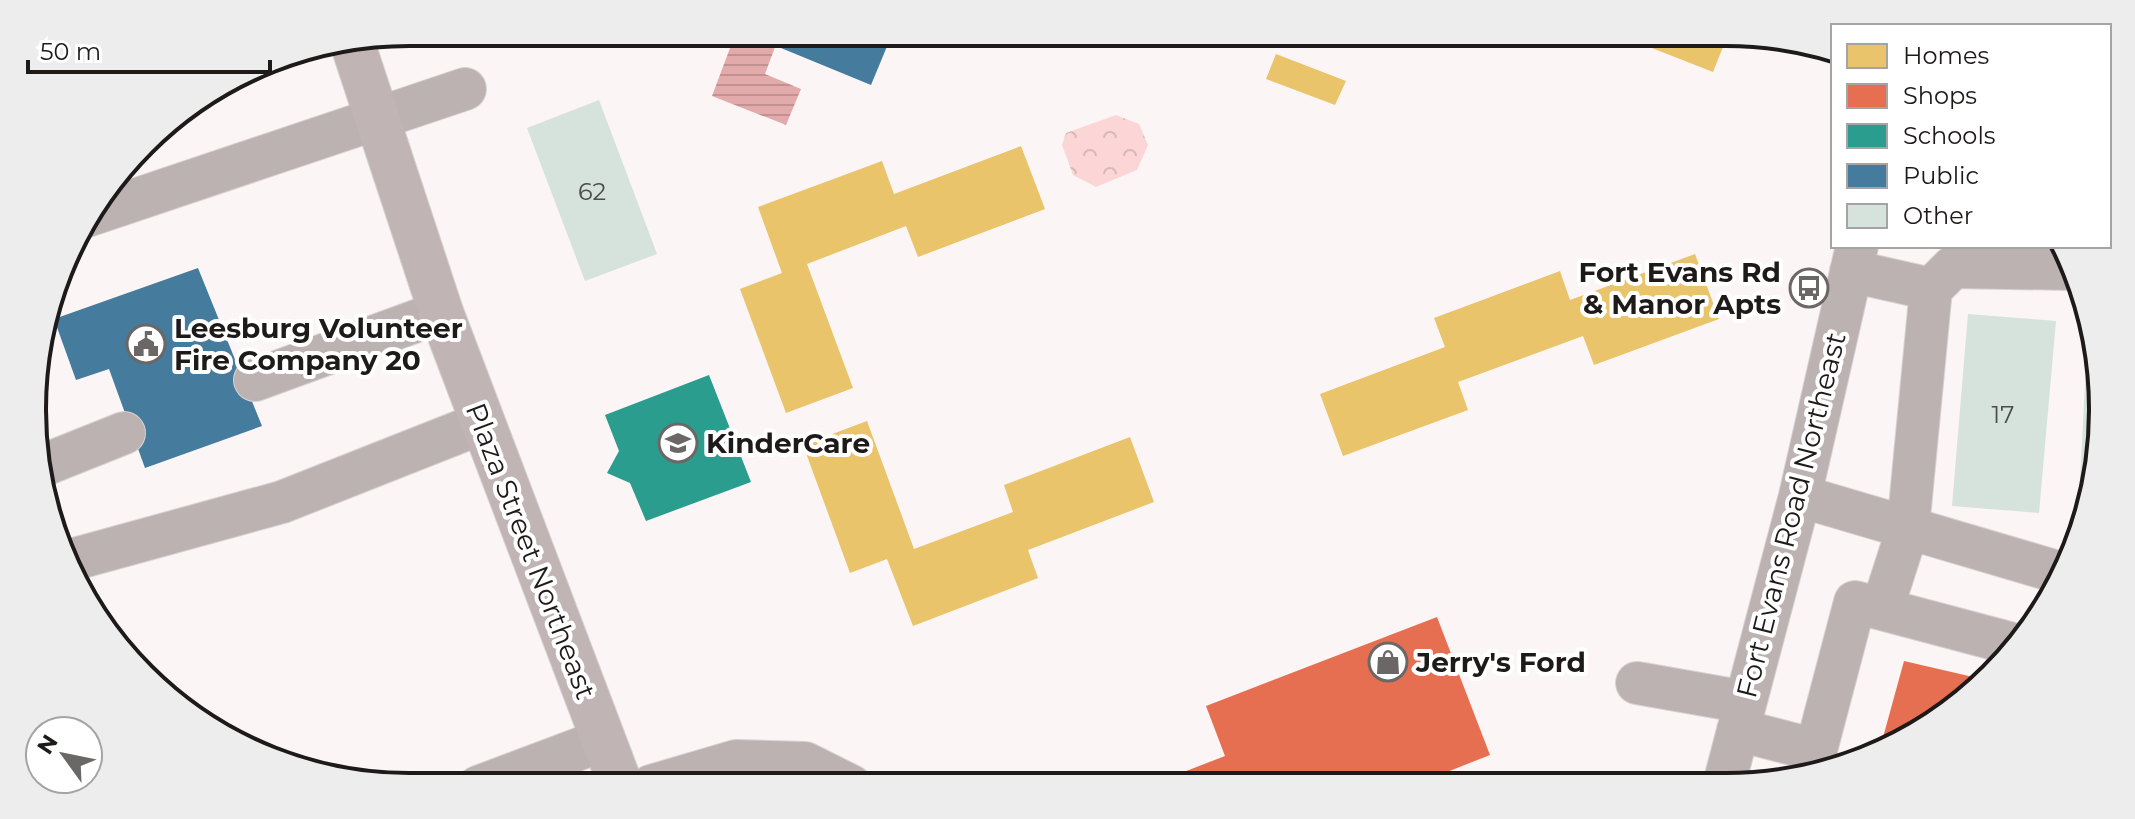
<svg xmlns="http://www.w3.org/2000/svg" width="2135" height="819" font-family="Montserrat,sans-serif">
	<style>
		.park { fill: url(#park-crowns) }
		.water { fill: url(#water-rules) }
		.homes { fill: #e9c46a }
		.shops { fill: #e76f51 }
		.schools { fill: #2a9d8f }
		.public { fill: #457b9d }
		.building { fill: #d5e3dc }
		.lines { fill: none; stroke-linecap: round; stroke-linejoin: round }
		.minor-casing { stroke: #d7d3d3; stroke-width: 44 }
		.major-casing { stroke: #d7d3d3; stroke-width: 46 }
		.minor { stroke: #bdb2b2; stroke-width: 42 }
		.major { stroke: #c0b4b4; stroke-width: 44 }
		.labels { text-anchor: middle; dominant-baseline: central; stroke-width: 8; stroke-linejoin: round; paint-order: stroke }
		.number-label { font-size: 24px; fill: #4c4c4a }
		.poi-label { font-size: 28px; font-weight: bold; fill: #1e1a1a; stroke: #fff; text-anchor: start }
		.street-label { font-size: 28px; fill: #1e1a1a; stroke: #fff }
		.rim { fill: none; stroke: #1e1a1a; stroke-width: 4 }
	</style>
	<defs>
		<pattern id="park-crowns" width="20" height="18" patternUnits="userSpaceOnUse" patternTransform="scale(2)"><rect width="20" height="18" fill="#fcd6d6"/><path d="M2 6a3 3 0 1 1 6 0M12 15a3 3 0 1 1 6 0" fill="none" stroke="#d8b7b7"/></pattern>
		<pattern id="water-rules" width="6" height="5" patternUnits="userSpaceOnUse" patternTransform="scale(2)"><rect width="6" height="5" fill="#e3aaac"/><path d="M0 2.5h6" fill="none" stroke="#c29293"/></pattern>
	</defs>
	<rect width="100%" height="100%" fill="#fbf5f5"/>
	<path class="park" d="M1116,115L1139,124L1148,145L1137,170L1096,187L1073,175L1062,145L1066,133Z"/>
	<path class="water" d="M736,32H760L778,39L765,74L801,89L786,125L712,96Z"/>
	<path class="homes" d="M1611,32H1729L1713,72Z
		M1276,54L1346,81L1335,105L1266,79Z
		M1021,146L1045,209L918,257L906,226L807,264L853,388L786,413L740,289L782,273L758,207L882,161L894,194Z
		M1695,254L1719,319L1594,365L1583,336L1458,382L1468,410L1343,456L1320,394L1445,347L1434,318L1560,271L1570,300Z
		M867,421L914,549L1013,512L1004,485L1130,437L1154,502L1028,550L1038,578L913,626L887,559L850,573L803,445Z"/>
	<path class="shops" d="M1437,617L1490,755L1414,785H1150L1225,756L1206,706Z
		M1904,661L1986,680L1974,694L1892,748L1879,752Z"/>
	<path class="schools" d="M709,375L751,482L646,521L630,483L607,473L619,451L605,415Z"/>
	<path class="public" d="M787,32H860L888,44L871,85L781,48Z
		M198,268L262,426L145,468L109,369L76,380L54,319Z"/>
	<path class="building" d="M599,100L657,254L585,281L527,128Z
		M1968,314L2056,321L2039,513L1952,506Z
		M2088,326L2100,361L2090,502L2079,501Z"/>
	<g class="lines">
		<defs>
			<path id="minor" d="M87,216L465,89
				M1851,271L1931,289L1908,528L1882,609
				M1931,289L1953,267L2069,269
				M255,380L441,312
				M39,467L124,433
				M1800,496L2061,573
				M71,560L282,502L482,423
				M1637,683L1745,702
				M1738,730L1816,750L1855,602L2017,645
				M1724,784L1800,496L1857,246
				M651,786L736,761L805,763L851,786
				M478,787L603,740"/>
			<path id="major" d="M352,42L441,312L621,786"/>
		</defs>
		<use href="#minor" class="minor-casing"/>
		<use href="#major" class="major-casing"/>
		<use href="#minor" class="minor"/>
		<use href="#major" class="major"/>
	</g>
	<defs>
		<symbol id="bus-ring" viewBox="-11 -11 22 22"><circle r="9.5" fill="#fff" stroke="#6b6767" stroke-width="1.5"/><path d="M-5-6H5V4H4V6H2V4H-2V6H-4V4H-5ZM-3.5-4V0h7V-4ZM-3.5 1.2v1.5H-2V1.2ZM2 1.2v1.5H3.5V1.2Z" fill="#6b6767"/></symbol>
		<symbol id="civic-ring" viewBox="-11 -11 22 22"><circle r="9.5" fill="#fff" stroke="#6b6767" stroke-width="1.5"/><path d="M-.6-6.5H3V-4.5H.6V-3L4-1V1h2V6H-6V1h2V-1L-.6-3ZM-1.2 2.5V6h2.4V2.5Z" fill="#6b6767"/></symbol>
		<symbol id="school-ring" viewBox="-11 -11 22 22"><circle r="9.5" fill="#fff" stroke="#6b6767" stroke-width="1.5"/><path d="M0-5L7-2L0 1L-7-2ZM-4 1L0 2.5L4 1V4Q0 6-4 4Z" fill="#6b6767"/></symbol>
		<symbol id="shop-ring" viewBox="-11 -11 22 22"><circle r="9.5" fill="#fff" stroke="#6b6767" stroke-width="1.5"/><path d="M-5-2.5h2.3a2.7 3.5 0 0 1 5.4 0H5L5.5 6h-11ZM-1.5-2.5h3a1.5 2.3 0 0 0-3 0Z" fill="#6b6767"/></symbol>
	</defs>
	<g fill-rule="evenodd">
		<use href="#bus-ring" x="1787" y="266" width="44" height="44"/>
		<use href="#civic-ring" x="124" y="322" width="44" height="44"/>
		<use href="#school-ring" x="656" y="421" width="44" height="44"/>
		<use href="#shop-ring" x="1366" y="640" width="44" height="44"/>
	</g>
	<g class="labels">
		<g class="number-label">
			<text x="592" y="191">62</text>
			<text x="2003" y="414">17</text>
		</g>
		<g class="poi-label">
			<text x="1781" y="272" text-anchor="end">Fort Evans Rd<tspan x="1781" dy="32">&amp; Manor Apts</tspan></text>
			<text x="174" y="328">Leesburg Volunteer<tspan x="174" dy="32">Fire Company 20</tspan></text>
			<text x="706" y="443">KinderCare</text>
			<text x="1416" y="662">Jerry's Ford</text>
		</g>
		<g class="street-label">
			<text transform="translate(1791 515) rotate(-76)">Fort Evans Road Northeast</text>
			<text transform="translate(531 551) rotate(69)">Plaza Street Northeast</text>
		</g>
	</g>
	<path d="M0 0H2135V819H0ZM409 46H1726A363 363 0 0 1 2089 409V410A363 363 0 0 1 1726 773H409A363 363 0 0 1 46 410V409A363 363 0 0 1 409 46Z" fill="#ededed" fill-rule="evenodd"/>
	<path class="rim" d="M409 46H1726A363 363 0 0 1 2089 409V410A363 363 0 0 1 1726 773H409A363 363 0 0 1 46 410V409A363 363 0 0 1 409 46Z"/>
	<rect x="1831" y="24" width="280" height="224" fill="#ffffff" stroke="#a5a3a3" stroke-width="2"/>
	<rect x="1847" y="44" width="40" height="24" fill="#e9c46a" stroke="#a5a3a3" stroke-width="2"/>
	<text x="1903" y="64" font-size="24" fill="#1e1a1a">Homes</text>
	<rect x="1847" y="84" width="40" height="24" fill="#e76f51" stroke="#a5a3a3" stroke-width="2"/>
	<text x="1903" y="104" font-size="24" fill="#1e1a1a">Shops</text>
	<rect x="1847" y="124" width="40" height="24" fill="#2a9d8f" stroke="#a5a3a3" stroke-width="2"/>
	<text x="1903" y="144" font-size="24" fill="#1e1a1a">Schools</text>
	<rect x="1847" y="164" width="40" height="24" fill="#457b9d" stroke="#a5a3a3" stroke-width="2"/>
	<text x="1903" y="184" font-size="24" fill="#1e1a1a">Public</text>
	<rect x="1847" y="204" width="40" height="24" fill="#d5e3dc" stroke="#a5a3a3" stroke-width="2"/>
	<text x="1903" y="224" font-size="24" fill="#1e1a1a">Other</text>
	<g transform="translate(64 755) rotate(303)"><circle r="38" fill="#ffffff" stroke="#a5a3a3" stroke-width="2"/>
	<path d="M0-6L14 30L0 20L-14 30Z" fill="#6b6767"/>
	<text y="-12" font-size="22" font-weight="bold" text-anchor="middle" fill="#1e1a1a">N</text>
	</g>
	<path d="M28 60v12h242v-12" fill="none" stroke="#1e1a1a" stroke-width="4"/>
	<text x="40" y="60" font-size="24" fill="#1e1a1a" stroke="#ffffff" stroke-width="6" paint-order="stroke">50 m</text>
</svg>
